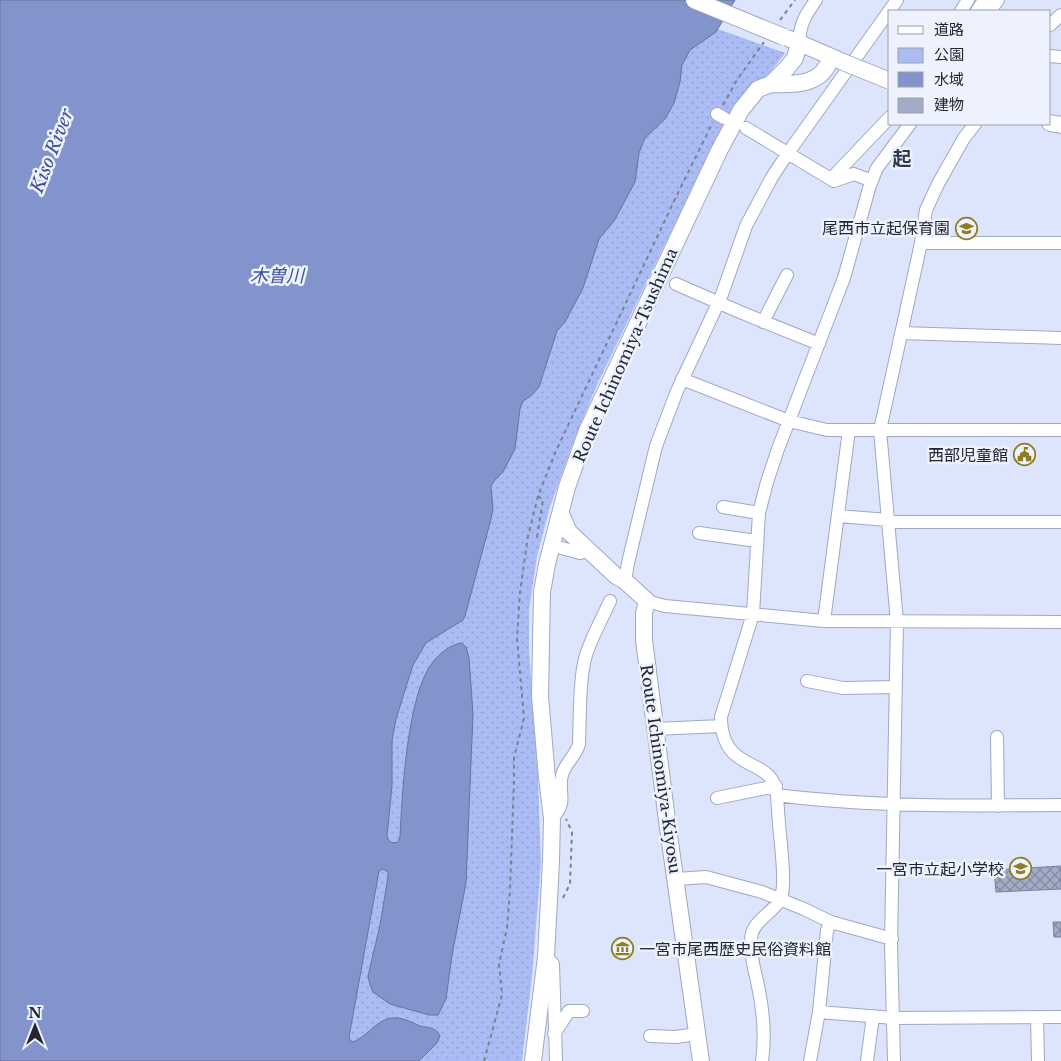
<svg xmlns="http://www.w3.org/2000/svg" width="1061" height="1061" font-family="'Libre Baskerville','Noto Sans JP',serif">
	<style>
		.green { fill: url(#green-dots) }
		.water { fill: #8394cc; stroke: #66739d }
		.building { fill: url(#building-cross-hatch); stroke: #79819b }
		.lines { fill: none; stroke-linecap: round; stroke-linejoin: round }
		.minor-casing { stroke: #9fa8c4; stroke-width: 14 }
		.major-casing { stroke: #9fa8c4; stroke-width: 18 }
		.path { stroke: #7b8191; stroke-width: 2; stroke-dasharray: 4 4; stroke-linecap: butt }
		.minor { stroke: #fff; stroke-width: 12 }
		.major { stroke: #fff; stroke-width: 16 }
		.major-bridge-casing { stroke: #9fa8c4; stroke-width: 18; stroke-linecap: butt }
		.major-bridge { stroke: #fff; stroke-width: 16 }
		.labels { text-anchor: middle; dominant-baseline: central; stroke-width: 5; stroke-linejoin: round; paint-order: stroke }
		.poi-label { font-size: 16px; fill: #222630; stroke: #eef2fe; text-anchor: end }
		.street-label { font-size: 16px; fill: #222630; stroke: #eef2fe }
		.water-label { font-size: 18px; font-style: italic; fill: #405197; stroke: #eef2fe }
		.quarter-label { font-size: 19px; font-weight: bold; fill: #31384e; stroke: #eef2fe }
	</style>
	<defs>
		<pattern id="green-dots" width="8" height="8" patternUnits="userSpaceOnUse" patternTransform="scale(1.25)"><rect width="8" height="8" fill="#abbcf4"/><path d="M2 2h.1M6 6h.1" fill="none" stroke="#93a1d2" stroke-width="1.8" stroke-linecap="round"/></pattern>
		<pattern id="building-cross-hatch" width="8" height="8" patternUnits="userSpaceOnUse" patternTransform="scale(1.25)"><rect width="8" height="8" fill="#a2acc7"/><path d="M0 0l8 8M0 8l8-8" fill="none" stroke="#848ca2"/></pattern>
	</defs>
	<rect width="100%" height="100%" fill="#dde5fc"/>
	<path class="green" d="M715,28L785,53L769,74L750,88L732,111L660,254L597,385L573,443L550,507L537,556L529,610V650L538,777L541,863L532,977L522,1061H405L358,1049L343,1034L370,876L400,844L392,845L384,838L382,730L501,447L630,155L688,50Z"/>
	<path class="water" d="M0,0H735L716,32L690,50L682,65L680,82L674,103L665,119L645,138L639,153L635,182L614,221L599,239L583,288L565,322L557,331L539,387L531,396L523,401L520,409L515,449L503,472L495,480L491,486L493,509L491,519L465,616L463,620L426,643L413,665L396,719L392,741V786L387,836L389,841L393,843L398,842L400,837C402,796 407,693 433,662C440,653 450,645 461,643L466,647L469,658L473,714L466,883L452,955L446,999L438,1015H429L390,1004L373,992L370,985L368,976L380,925L388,877V872L383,869L379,871L349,1037L350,1040L353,1042C369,1036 379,1015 398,1018C406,1019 413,1023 420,1026C429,1028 436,1027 440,1036L437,1043L419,1061H0Z"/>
	<path class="building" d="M1061,866V889L996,892L994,870Z
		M1053,922H1061V937H1054Z"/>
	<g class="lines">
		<defs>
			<path id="minor" d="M961,11L968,0
				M977,11L984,0
				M990,11L998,0
				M1050,25L1061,15
				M799,43C800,23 805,16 816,0
				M1050,56L1061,57
				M717,114L724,118
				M746,128L834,181L854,174L872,181
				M831,179L890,117
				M921,243H1061
				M676,284L740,312L819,344
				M763,322L787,275
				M901,333L1061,338
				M682,379L789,421L827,430H1061
				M723,507L759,513
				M838,516L888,520
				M889,522H1061
				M699,533L757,541
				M558,547L580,553L587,550
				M625,581L628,563L656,446L677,391L721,297L746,226L772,177L788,153L897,0
				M647,601L665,606L824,621L1061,622
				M824,621L849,430
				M807,681L843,688L895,687
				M655,729L721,726
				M997,737L998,806
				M777,795C871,807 966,806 1061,805
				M717,798L776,786
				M552,818C569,802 557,793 562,775C565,763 576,756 579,744C580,719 579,678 586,655C592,636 602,619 610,601
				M676,879L706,877L762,892L804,909L831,922L892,939
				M546,957L553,964L556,1061
				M819,1012L894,1018L1061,1017
				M1037,1018L1038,1061
				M554,1034L569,1011H583
				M650,1036L676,1037L697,1034
				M762,1061C766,1034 763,1008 757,981C754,968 750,954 751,940C751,919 777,913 782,894C785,878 782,860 781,844C779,828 778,811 777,795C774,769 754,769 737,756C725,747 721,731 721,717L753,614L759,513L767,482L778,449L844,278L870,185L877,168L910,124
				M810,1061L819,1012L827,930L831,922
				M867,1061L873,1016
				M894,1061L891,944L897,622L880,430L921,243L926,210L938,184L964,138L975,124"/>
			<path id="major" d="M790,39L841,61
				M771,84C796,85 823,85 831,57
				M1050,123L1061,125
				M561,514L569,532L616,576L625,581L647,601L644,613V640L668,828L701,1061
				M533,1061L546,957L551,861L552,818L547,778L540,696L542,592L547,564L567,487L587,431L720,149L741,110L758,89L771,84L787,68L795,58L799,43"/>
		</defs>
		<use href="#minor" class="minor-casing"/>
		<use href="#major" class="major-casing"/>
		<path class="path" d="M780,20L795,0
			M723,105L737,80L764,42
			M538,496L543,500L537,537L540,540
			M563,898L570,884L572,832L566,819
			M484,1061L502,995L499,964L507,928L510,891L514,781V758L524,718L517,639L520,592L528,536L538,496L555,453L675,199L712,124"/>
		<use href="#minor" class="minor"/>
		<use href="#major" class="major"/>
		<defs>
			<path id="major-bridge" d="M694,0L784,37
				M843,62L890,81"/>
		</defs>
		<use href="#major-bridge" class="major-bridge-casing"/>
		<use href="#major-bridge" class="major-bridge"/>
	</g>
	<defs>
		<symbol id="school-ring" viewBox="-11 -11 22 22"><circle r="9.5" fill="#eef2fe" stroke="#8d7e25" stroke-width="1.5"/><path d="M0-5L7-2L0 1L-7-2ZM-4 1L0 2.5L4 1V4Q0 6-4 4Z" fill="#8d7e25"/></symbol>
		<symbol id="civic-ring" viewBox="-11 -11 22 22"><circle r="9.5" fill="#eef2fe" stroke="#8d7e25" stroke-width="1.5"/><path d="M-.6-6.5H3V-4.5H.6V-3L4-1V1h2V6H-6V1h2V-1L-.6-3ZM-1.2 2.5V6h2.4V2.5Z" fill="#8d7e25"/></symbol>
		<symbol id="museum-ring" viewBox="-11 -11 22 22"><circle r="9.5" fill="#eef2fe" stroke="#8d7e25" stroke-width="1.5"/><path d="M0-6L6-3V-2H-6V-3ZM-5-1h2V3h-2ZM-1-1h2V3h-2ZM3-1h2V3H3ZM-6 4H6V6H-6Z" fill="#8d7e25"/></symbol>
	</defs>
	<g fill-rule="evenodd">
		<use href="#school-ring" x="954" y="216" width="25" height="25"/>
		<use href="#civic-ring" x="1012" y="442" width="25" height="25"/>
		<use href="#school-ring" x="1008" y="856" width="25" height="25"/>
		<use href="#museum-ring" x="610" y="936" width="25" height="25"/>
	</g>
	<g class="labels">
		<g class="poi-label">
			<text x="950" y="228">尾西市立起保育園</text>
			<text x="1008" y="455">西部児童館</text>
			<text x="1004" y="869">一宮市立起小学校</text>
			<text x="639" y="949" text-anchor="start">一宮市尾西歴史民俗資料館</text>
		</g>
		<g class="street-label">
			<text transform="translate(625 355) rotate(-66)">Route Ichinomiya-Tsushima</text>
			<text transform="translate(661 769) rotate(82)">Route Ichinomiya-Kiyosu</text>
		</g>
		<g class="water-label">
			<text transform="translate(52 151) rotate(-69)">Kiso River</text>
			<text x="277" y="276">木曽川</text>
		</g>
		<g class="quarter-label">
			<text x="902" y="158">起</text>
		</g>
	</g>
	<rect x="888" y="10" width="162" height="115" fill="#eef2fe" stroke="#9ca0ac"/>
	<rect x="898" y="26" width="25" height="8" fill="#ffffff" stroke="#9ca0ac"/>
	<text x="934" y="35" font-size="15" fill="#222630">道路</text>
	<rect x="898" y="48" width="25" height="15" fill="#abbcf4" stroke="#9ca0ac"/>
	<text x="934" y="60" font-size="15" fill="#222630">公園</text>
	<rect x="898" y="72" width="25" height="15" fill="#8394cc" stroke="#9ca0ac"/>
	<text x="934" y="85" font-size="15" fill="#222630">水域</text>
	<rect x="898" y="98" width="25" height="15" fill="#a2acc7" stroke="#9ca0ac"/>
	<text x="934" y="110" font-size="15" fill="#222630">建物</text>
	<g transform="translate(35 1026)" stroke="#eef2fe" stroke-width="4" paint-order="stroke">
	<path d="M0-4L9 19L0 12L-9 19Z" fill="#222630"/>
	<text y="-8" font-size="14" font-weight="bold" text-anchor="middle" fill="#222630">N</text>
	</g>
</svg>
